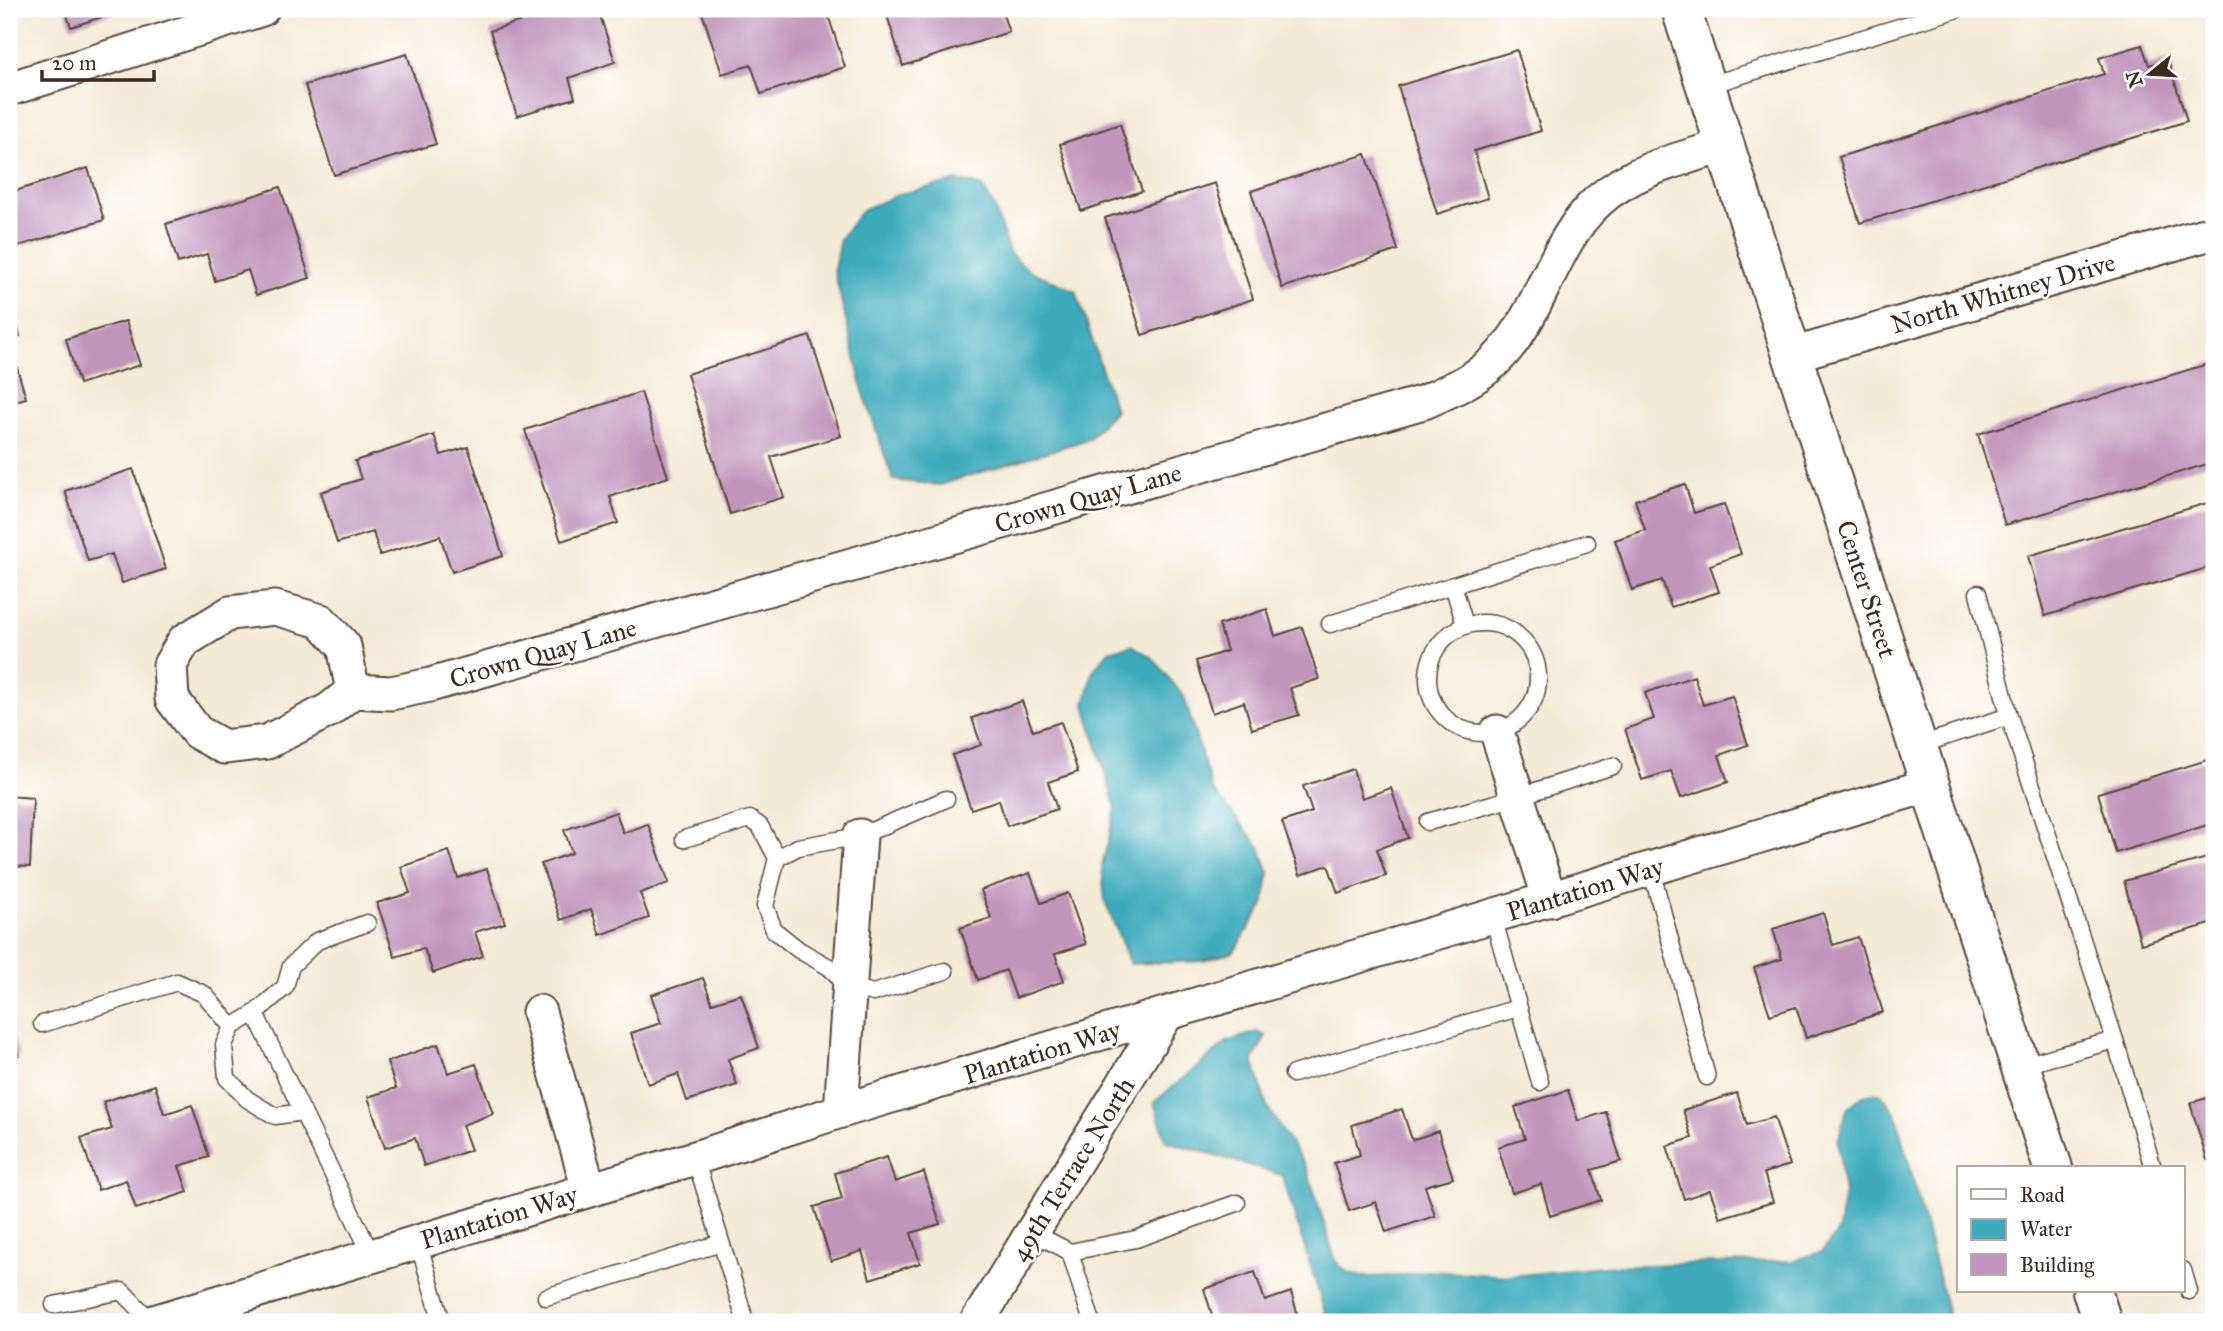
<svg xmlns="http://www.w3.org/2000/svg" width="2223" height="1331" font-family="'IM FELL Great Primer',serif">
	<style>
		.water { fill: #3eabbc; stroke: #3c6a6d; stroke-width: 2 }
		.building { fill: #c195bc }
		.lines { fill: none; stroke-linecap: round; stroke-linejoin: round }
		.service-casing { stroke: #57473a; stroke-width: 19 }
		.minor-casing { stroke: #57473a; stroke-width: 37 }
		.tertiary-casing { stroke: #57473a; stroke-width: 42 }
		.service { stroke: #fff; stroke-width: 16 }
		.minor { stroke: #fff; stroke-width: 33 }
		.tertiary { stroke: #fff; stroke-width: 38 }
		.labels { text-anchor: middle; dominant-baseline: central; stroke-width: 5; stroke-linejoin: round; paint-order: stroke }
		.street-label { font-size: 26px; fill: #3b2a1e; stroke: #fff }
	</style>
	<rect width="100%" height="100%" fill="#fff"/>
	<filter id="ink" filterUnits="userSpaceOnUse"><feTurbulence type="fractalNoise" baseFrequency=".0143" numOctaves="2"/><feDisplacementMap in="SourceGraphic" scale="14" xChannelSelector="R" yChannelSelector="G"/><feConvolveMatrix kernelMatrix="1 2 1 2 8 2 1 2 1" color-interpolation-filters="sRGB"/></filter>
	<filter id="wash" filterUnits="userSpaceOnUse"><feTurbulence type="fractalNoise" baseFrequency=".00686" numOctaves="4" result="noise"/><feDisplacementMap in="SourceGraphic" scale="28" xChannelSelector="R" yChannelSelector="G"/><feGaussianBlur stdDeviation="1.57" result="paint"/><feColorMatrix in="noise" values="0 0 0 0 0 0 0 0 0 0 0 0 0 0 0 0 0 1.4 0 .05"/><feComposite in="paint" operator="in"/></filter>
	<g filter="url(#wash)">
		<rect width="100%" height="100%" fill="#f4ebd6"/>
		<path class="water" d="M958,181L981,186L994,206L1009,253L1030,271L1076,291L1115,410L1089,439L940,485L893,480L863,391L834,270L840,239L862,210L900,194Z
			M1132,645L1153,658L1184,697L1212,789L1260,847L1269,873L1264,904L1234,952L1203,961L1130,964L1105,901L1102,866L1116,808L1085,705L1093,671L1109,651Z
			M1257,1032L1266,1036L1253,1060L1267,1107L1307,1169L1336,1262L1347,1272L1363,1277L1400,1276L1428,1271L1510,1276L1613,1266L1792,1261L1822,1252L1839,1230L1844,1194L1838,1141L1847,1109L1863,1095L1880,1093L1896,1113L1950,1322H1328L1282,1175L1166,1141L1154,1102L1229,1041Z"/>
		<g id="blocks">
			<path class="building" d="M65,9H127L71,27Z
				M559,9H598L615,62L569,78L575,98L517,116L490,31Z
				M701,9H826L845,67L761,94L751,65L722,74Z
				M885,9H1001L1009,32L903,66Z
				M2142,45L2149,65L2168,60L2187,121L1860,223L1839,157L2104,74L2099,58Z
				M1517,50L1541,131L1474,151L1488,198L1437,214L1398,86Z
				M407,54L436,144L334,175L305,85Z
				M1120,124L1142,191L1081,211L1060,144Z
				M1366,154L1398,250L1282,288L1251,191Z
				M88,168L104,220L9,249V193Z
				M1215,183L1253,299L1142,335L1105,218Z
				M280,187L310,278L256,295L248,270L215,281L207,254L178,263L166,224Z
				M9,299L20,336L9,339Z
				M126,321L140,365L79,384L66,339Z
				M810,336L841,436L771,457L784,497L730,514L687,374Z
				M9,341L26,398L9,403Z
				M2214,362V462L2005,525L1978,434Z
				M641,392L668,477L610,497L618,523L561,541L525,430Z
				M434,435L441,455L468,447L503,556L452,572L440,536L380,555L373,532L337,543L321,492L361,479L355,461Z
				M133,469L166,569L122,583L112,554L88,561L65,491Z
				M1685,484L1694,513L1724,504L1741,554L1710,565L1719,592L1671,607L1662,580L1632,590L1615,540L1645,530L1635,500Z
				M2214,501V566L2045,616L2028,556Z
				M1267,609L1275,636L1302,627L1319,679L1290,688L1299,715L1252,729L1244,702L1212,713L1196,661L1227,651L1219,625Z
				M1694,676L1703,705L1732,696L1748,745L1719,755L1728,782L1681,798L1671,771L1642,780L1625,729L1654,719L1645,693Z
				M1022,701L1033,731L1061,722L1078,772L1048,782L1057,809L1007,826L999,800L971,809L952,755L981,745L972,718Z
				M2214,758V823L2116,853L2098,793Z
				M1353,769L1362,798L1391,788L1408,838L1377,849L1386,876L1338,893L1328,865L1300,875L1282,822L1312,812L1303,786Z
				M9,796L33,798L30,867L9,866Z
				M616,812L623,833L648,824L669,883L640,893L649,918L600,935L591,909L561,920L541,864L572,853L564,830Z
				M449,851L458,878L487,869L505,923L475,932L483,956L433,973L424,948L395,957L377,903L410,893L401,867Z
				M2214,856V923L2141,944L2124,881Z
				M1030,873L1041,903L1068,893L1086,944L1055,954L1064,981L1016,998L1006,970L978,980L960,928L991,918L981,890Z
				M1823,913L1833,945L1858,937L1883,1012L1806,1038L1796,1007L1770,1015L1754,968L1782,959L1773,929Z
				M703,978L712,1003L741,994L759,1048L728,1059L737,1085L687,1101L678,1074L648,1084L631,1033L661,1023L651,995Z
				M9,1022L19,1056L9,1059Z
				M438,1044L448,1073L476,1064L493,1114L462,1125L471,1150L424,1166L415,1138L385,1148L368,1097L396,1088L387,1062Z
				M155,1085L164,1114L192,1105L209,1157L179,1166L188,1192L136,1209L126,1180L98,1190L81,1138L112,1129L103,1102Z
				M1568,1090L1578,1121L1606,1112L1621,1161L1592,1170L1601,1200L1550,1216L1541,1184L1512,1193L1498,1147L1525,1139L1515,1107Z
				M1737,1093L1747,1125L1774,1117L1790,1165L1764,1173L1773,1202L1720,1218L1710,1190L1684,1199L1667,1146L1692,1138L1683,1110Z
				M2214,1096V1158L2207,1160L2190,1103Z
				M1402,1109L1412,1140L1438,1131L1453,1178L1425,1186L1435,1216L1386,1232L1376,1202L1349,1211L1334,1163L1360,1155L1352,1125Z
				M887,1157L895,1182L924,1172L940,1224L911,1233L920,1263L870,1279L862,1251L831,1261L814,1207L842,1199L835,1173Z
				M1255,1272L1265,1301L1291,1292L1300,1322H1200L1213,1318L1204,1289Z"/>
		</g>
	</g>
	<g filter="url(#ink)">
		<use href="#blocks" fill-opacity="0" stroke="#57473a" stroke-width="2"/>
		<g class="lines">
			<defs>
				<path id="service" d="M1706,86L1958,9
					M1453,585L1465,625
					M1978,593L2009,716L2115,1040L2153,1168
					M1428 678a55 55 0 1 1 110 0a55 55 0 1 1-110 0Z
					M1330,624L1587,543
					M1917,746L2009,716
					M1428,822L1517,797L1613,766
					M684,839L750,819L760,826L777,858
					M1651,869L1707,1077
					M1493,917L1540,1082
					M945,971L873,993L849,986L829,967L799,950L774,930L765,906L777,858L798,847L860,836L946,799
					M255,1013L372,1256
					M42,1024L177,982L204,994L232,1027
					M2020,1066L2115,1040
					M1293,1074L1518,1008
					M303,1112L275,1116L247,1099L227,1078L224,1045L232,1027L255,1013L285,987L291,966L317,941L367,923
					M695,1158L743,1313
					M1032,1232L1070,1252L1092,1322
					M418,1242L442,1322
					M1070,1252L1136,1239L1237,1203
					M2183,1270L2189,1291
					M546,1297L721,1243
					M54,1305L122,1291L152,1322"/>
				<path id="minor" d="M9,89L262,9
					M1792,355L2214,232
					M353,691L344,646L321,621L275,608L230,613L184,641L170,665L172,699L197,732L224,747L267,742L329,710L353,691L391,693L430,685L1424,402C1449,391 1473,381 1494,362C1541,318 1550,245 1598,201C1634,169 1680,159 1725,146
					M1497,732L1550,900
					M539,1012L589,1190
					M841,1111L860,836
					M154,1322L695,1158L841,1111L1930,785
					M977,1322L1166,1015"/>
				<path id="tertiary" d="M1681,9L2053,1168
					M2092,1291L2102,1322"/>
			</defs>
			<use href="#service" class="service-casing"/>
			<use href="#minor" class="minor-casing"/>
			<use href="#tertiary" class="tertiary-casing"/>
			<use href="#service" class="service"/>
			<use href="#minor" class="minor"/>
			<use href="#tertiary" class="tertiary"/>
		</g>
	</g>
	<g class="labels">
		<g class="street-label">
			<text transform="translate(2003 293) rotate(-16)">North Whitney Drive</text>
			<text transform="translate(1088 498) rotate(-16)">Crown Quay Lane</text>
			<text transform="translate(1867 589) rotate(72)">Center Street</text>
			<text transform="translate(543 653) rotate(-16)">Crown Quay Lane</text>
			<text transform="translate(1585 889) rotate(-17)">Plantation Way</text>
			<text transform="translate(1042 1052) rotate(-17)">Plantation Way</text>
			<text transform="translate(1072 1169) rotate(-58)">49th Terrace North</text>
			<text transform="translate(499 1217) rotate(-17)">Plantation Way</text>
		</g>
	</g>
	<rect width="2223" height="1331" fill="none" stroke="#fff" stroke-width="35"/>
	<rect x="1957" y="1166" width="228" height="126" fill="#ffffff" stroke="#b1aaa5" stroke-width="2"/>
	<rect x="1971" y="1189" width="35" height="10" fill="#ffffff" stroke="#b1aaa5" stroke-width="2"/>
	<text x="2020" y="1202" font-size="21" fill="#3b2a1e">Road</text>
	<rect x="1971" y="1219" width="35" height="21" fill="#3eabbc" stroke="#b1aaa5" stroke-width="2"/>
	<text x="2020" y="1236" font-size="21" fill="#3b2a1e">Water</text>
	<rect x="1971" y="1254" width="35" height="21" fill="#c195bc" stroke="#b1aaa5" stroke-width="2"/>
	<text x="2020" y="1272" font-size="21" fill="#3b2a1e">Building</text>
	<g transform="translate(2150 74) rotate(252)" stroke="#ffffff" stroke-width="5" paint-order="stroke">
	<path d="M0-5L12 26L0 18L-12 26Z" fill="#3b2a1e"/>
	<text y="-10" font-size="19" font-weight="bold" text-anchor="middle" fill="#3b2a1e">N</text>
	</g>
	<path d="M42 70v10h112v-10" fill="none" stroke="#3b2a1e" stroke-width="3.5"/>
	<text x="52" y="70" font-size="21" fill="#3b2a1e" stroke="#ffffff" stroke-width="5" paint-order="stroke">20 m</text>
</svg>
